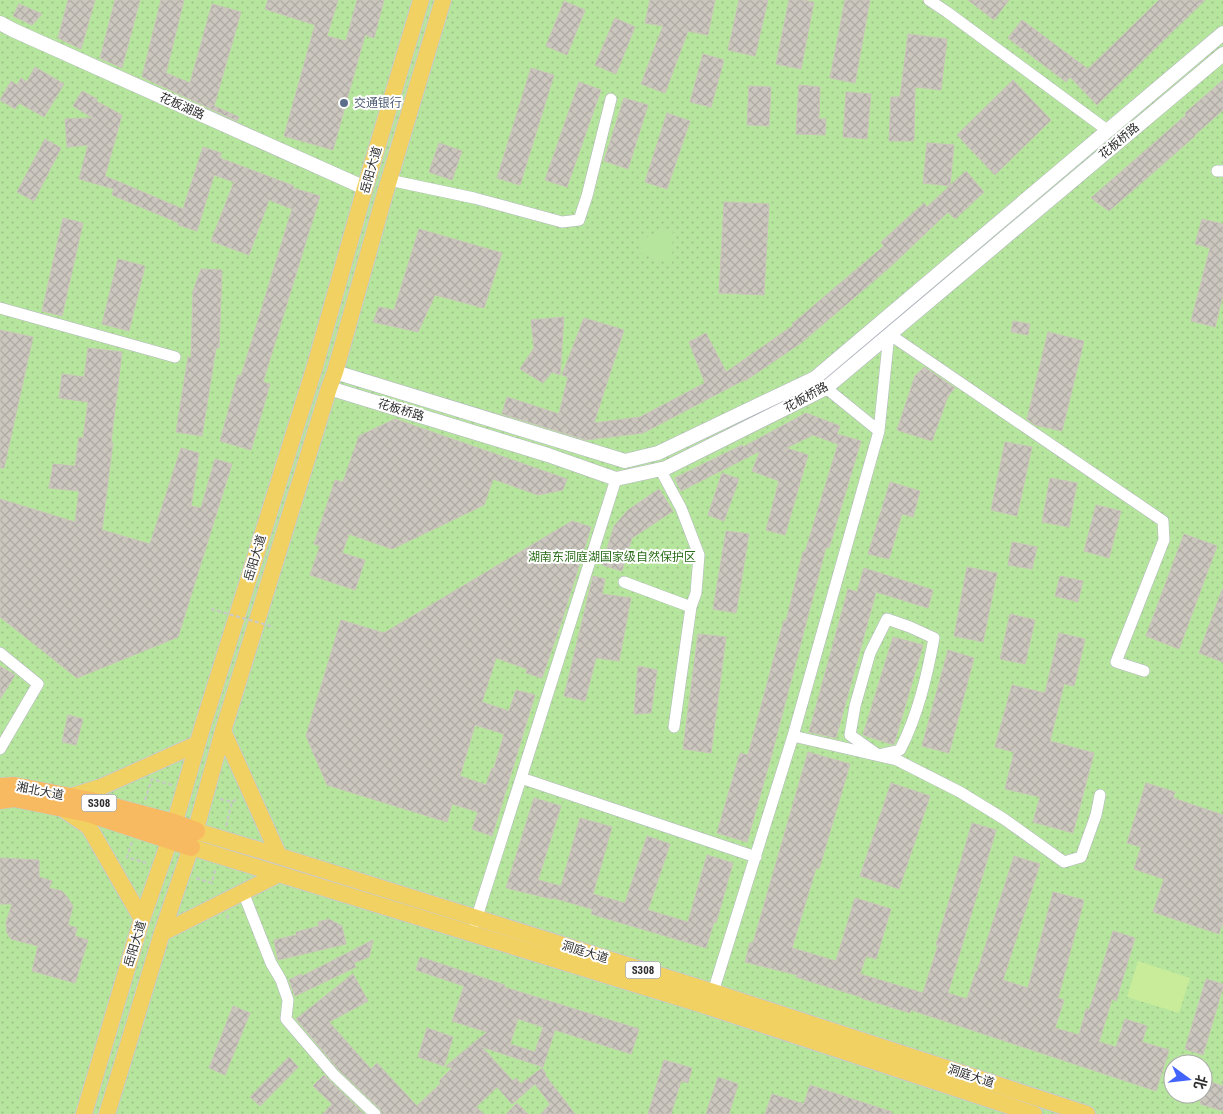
<svg xmlns="http://www.w3.org/2000/svg" width="1223" height="1114" font-family="'Roboto Condensed','Noto Sans SC',sans-serif">
	<style>
		.park { fill: url(#park-dots); fill-rule: evenodd }
		.garden { fill: #b6e59e }
		.pitch { fill: #c9ec9a }
		.building { fill: url(#building-cross-hatch); stroke: #cbc5ba; fill-rule: evenodd }
		.lines { fill: none; stroke-linecap: round; stroke-linejoin: round }
		.minor-casing { stroke: #b4b7c1; stroke-width: 12 }
		.tertiary-casing { stroke: #b4b7c1; stroke-width: 15 }
		.primary-casing { stroke: #c9c9c9; stroke-width: 18 }
		.trunk-casing { stroke: #c9c9c9; stroke-width: 19 }
		.path { stroke: #c9c9c9; stroke-width: 2; stroke-dasharray: 4 2.5; stroke-linecap: butt }
		.minor { stroke: #fff; stroke-width: 11 }
		.tertiary { stroke: #fff; stroke-width: 14 }
		.primary { stroke: #f2d163; stroke-width: 16 }
		.trunk { stroke: #f8ba60; stroke-width: 18 }
		.path-bridge { stroke: #c9c9c9; stroke-width: 2; stroke-dasharray: 4 2.5; stroke-linecap: butt }
		.service-dot { fill: #5c6f8a; stroke: #fff; stroke-width: 2 }
		.labels { text-anchor: middle; dominant-baseline: central; stroke-width: 4; stroke-linejoin: round; paint-order: stroke }
		.shield { fill: #fff; stroke: #6d6d6d; stroke-width: 1 }
		.shield-label { font-size: 11px; font-weight: bold; fill: #2e2e2e }
		.service-label { font-size: 12px; fill: #4e5e75; stroke: #fff; text-anchor: start }
		.street-label { font-size: 12px; fill: #2e2e2e; stroke: #fff }
		.park-label { font-size: 12px; fill: #2c6e1b; stroke: #fff }
	</style>
	<defs>
		<pattern id="park-dots" width="8" height="8" patternUnits="userSpaceOnUse" patternTransform="scale(1.25)"><rect width="8" height="8" fill="#b6e59e"/><path d="M2 2h.1M6 6h.1" fill="none" stroke="#9dc588" stroke-width="1.8" stroke-linecap="round"/></pattern>
		<pattern id="building-cross-hatch" width="8" height="8" patternUnits="userSpaceOnUse" patternTransform="scale(1.25)"><rect width="8" height="8" fill="#cbc7bf"/><path d="M0 0l8 8M0 8l8-8" fill="none" stroke="#afaba4"/></pattern>
	</defs>
	<rect width="100%" height="100%" fill="#efe9e1"/>
	<path class="park" d="M0,0H1223V1114H0ZM1173,1064H1203V1094H1173Z"/>
	<path class="garden" d="M673,227L672,265L639,252L640,240Z"/>
	<path class="pitch" d="M1138,961L1190,978L1179,1013L1127,997Z"/>
	<path class="building" d="M68,0H95L81,49L58,38Z
		M115,0H140L122,68L100,58Z
		M161,0H184L166,73L190,83L212,4L241,12L214,106L239,117L237,121L142,77Z
		M268,0H338L327,36L346,41L357,0H384L374,38L365,35L333,150L284,136L315,25L265,9Z
		M650,0H715L708,35L688,31L665,93L641,84L663,26L645,23Z
		M739,0H768L755,56L728,50Z
		M789,0H802L814,2L801,69L776,64Z
		M845,0H870L855,83L830,78Z
		M968,0H1009L994,20Z
		M1159,0H1205L1097,105L1070,77L1066,82L1008,38L1022,20L1088,69Z
		M564,1L585,10L567,55L546,46Z
		M19,4L42,14L32,25L13,16Z
		M615,18L635,27L616,74L595,65Z
		M908,34L947,39L941,90L915,87L914,141H889L891,97H900Z
		M703,54L724,60L711,107L690,102Z
		M35,67L64,84L44,117L19,103L15,109L0,100L11,81L17,85L21,78L27,82Z
		M531,68L554,75L520,185L497,178Z
		M1013,80L1051,120L995,175L957,135Z
		M1223,80V110L1195,135V136L1109,211L1091,198L1186,115L1185,113Z
		M579,82L601,90L567,187L545,180Z
		M799,85L820,87L819,119H826L825,135L796,134Z
		M749,86L771,87L769,126L747,125Z
		M82,91L97,99L96,101L122,115L105,176L183,209L203,147L221,153L220,158L294,186L293,188L320,196L263,382L270,384L251,450L220,441L238,375L241,376L292,209L269,200L249,255L211,241L234,182L214,175L197,231L178,225L179,223L112,195L114,189L79,179L88,145L67,147L65,119L93,118L73,106Z
		M846,92L871,94L867,139L843,137Z
		M624,98L648,105L628,169L604,161Z
		M667,113L690,121L667,189L645,182Z
		M45,139L61,148L34,201L17,192Z
		M439,143L462,151L452,180L429,172Z
		M927,143L954,145L950,186L923,183Z
		M966,171L984,192L955,219L948,212L889,268L801,343L745,381L744,380L643,433L586,440L502,414L507,397L559,414L568,377L562,375L584,318L624,330L594,423L640,417L705,383L689,342L706,333L726,372L794,325L792,324L884,246L881,242L924,203L927,207Z
		M724,202L769,204L764,295L719,293Z
		M63,218L83,223L62,316L42,311Z
		M1202,219L1223,224V295L1215,327L1191,321L1210,248L1195,244Z
		M419,229L502,253L484,308L435,295L418,332L373,322L379,307L394,310Z
		M118,259L145,266L129,331L102,324Z
		M201,269L222,270L219,348H216L202,436L176,432L188,357L191,358L193,291Z
		M564,317L560,375L552,372L543,383L520,369L534,348L531,320Z
		M1013,321L1030,324L1028,335L1011,332Z
		M0,330L33,337L4,468H0Z
		M1048,332L1084,341L1062,431L1035,425L1027,419Z
		M88,348L122,352L111,442H113L102,530L150,544L181,448L199,453L191,506L201,508L215,459L232,464L178,637L77,678L0,617V499L75,522L79,491L49,488L53,464L75,466L79,437L83,438L88,402L59,398L62,374L84,377Z
		M924,367L955,388L948,396L932,441L897,430L915,376Z
		M806,413L840,426L837,434L861,441L829,548L826,547L770,761L747,842L717,833L740,753L748,755L784,620L786,621L803,552H805L838,444L813,435L786,448L808,455L785,535L766,530L779,481L752,471L760,451L681,491L675,478L742,445L743,447Z
		M395,419L567,479L563,490L538,495L493,479L484,505L392,549L349,534L342,553L365,560L355,590L310,575L320,546L314,544L335,480L343,482L359,436Z
		M1005,442L1032,447L1017,516L991,510Z
		M722,473L739,479L724,521L708,515Z
		M1050,478L1077,483L1069,527L1042,522Z
		M890,482L920,491L913,517L902,514L889,559L868,554Z
		M659,489L673,511L632,538L622,571L602,565L614,526L628,510Z
		M1096,505L1121,511L1109,558L1084,551Z
		M572,521L591,527L562,620L542,678L526,673L527,669L496,658L482,702L509,711L516,690L535,695L492,836L472,829L478,812L452,804L447,822L327,785L306,736L341,620L384,633ZM475,725L504,734L494,768H492L486,785L460,776Z
		M726,531L749,534L736,613L713,609Z
		M1184,534L1217,546L1179,649L1146,636Z
		M1012,542L1037,547L1032,569L1008,565Z
		M967,567L997,573L983,642L954,636Z
		M864,568L933,590L928,608L876,592L836,738L809,732L848,589L857,592Z
		M593,576L605,579L602,594L631,598L619,661L596,658L585,701L564,696Z
		M1060,576L1083,581L1078,602L1055,596Z
		M1222,590H1223V662L1199,653Z
		M1010,614L1035,620L1025,664L1000,659Z
		M1059,633L1085,639L1074,686L1064,684L1050,741L1094,753L1073,833L1033,822L1040,797L1005,789L1014,752L995,747L1012,685L1045,693Z
		M698,634L726,637L711,753L683,749Z
		M893,637L923,645L894,744H891L863,735Z
		M948,650L974,658L949,753L922,746Z
		M0,666L15,675L0,699Z
		M638,666L657,670L651,713L634,714Z
		M68,715L83,719L76,745L62,742Z
		M808,752L850,764L819,869L816,868L792,948L836,961L855,898L891,909L876,959L866,956L860,974L923,993L938,945H936L972,823L996,830L948,993L967,999L976,971L977,972L1014,856L1040,864L1003,980L1028,988L1053,892L1084,900L1058,998L1064,1000L1055,1028L1079,1035L1086,1009L1089,1010L1113,931L1135,938L1116,1001L1112,999L1099,1042L1116,1047L1125,1019L1147,1026L1142,1042L1169,1050L1156,1091L911,1010L910,1013L861,998V997L796,977L797,975L745,962L750,943H753Z
		M891,783L930,796L899,889L860,876Z
		M1146,783L1175,792L1173,798L1223,815V922L1219,934L1153,912L1164,879L1134,869L1141,847L1127,843Z
		M534,798L561,806L538,880L561,886L580,818L612,827L593,894L625,903L647,836L670,844L648,910L688,922L707,855L733,863L716,923L714,922L706,948L591,914L592,909L553,898L552,899L506,888Z
		M0,858L39,860V877L52,881L49,888L62,891L68,898L73,906L68,925L77,928L75,936L88,940L75,983L32,971L38,946L11,939L7,933L6,923L12,904H0Z
		M329,919L342,926L346,944L278,960L274,940L296,935V932L319,926L318,922Z
		M373,940L369,957L354,963L356,967L295,996L289,980L301,974L302,976Z
		M420,957L505,985L504,987L639,1029L631,1054L555,1030L543,1067L482,1047L513,1081L516,1078L521,1084L542,1068L546,1074L545,1075L575,1114H541L550,1104L535,1084L512,1104L497,1087L476,1107L484,1114H382L380,1109L339,1070L296,1019L353,974L368,1001L329,1022L371,1069L377,1063L417,1106L441,1083L439,1081L452,1068L446,1066L487,1032L452,1021L464,986L416,970ZM518,1019L543,1027L535,1052L510,1044Z
		M1206,979L1223,984V987L1203,1055L1185,1049Z
		M233,1006L250,1013L225,1075L209,1068Z
		M427,1028L453,1037L444,1066L418,1057Z
		M289,1057L298,1067L260,1106L250,1097Z
		M664,1060L692,1068L688,1083L681,1081L671,1114H648Z
		M324,1075L329,1080L364,1114H323L332,1104L313,1086Z
		M718,1077L738,1084L729,1114H706Z
		M1207,1081L1223,1086V1111L1200,1104Z
		M810,1085L892,1112L891,1114H765L772,1094L804,1104Z
		M517,1103L528,1114H506Z"/>
	<g class="lines">
		<defs>
			<path id="minor" d="M929,0L947,12L1107,130
				M1217,171H1223
				M389,180L474,198L562,222L579,220L587,196L611,99
				M0,308L175,357
				M826,388L879,431
				M660,469L681,508L699,555L696,593L691,607L674,727
				M624,582L691,607
				M887,619L910,627L934,638C927,676 918,715 900,750L878,755L850,735L855,706L870,653Z
				M0,653L38,684L0,749
				M793,736L897,760L960,792L1004,819L1064,862L1081,857L1096,815L1100,795
				M521,778L756,857
				M243,892L271,963L281,980L288,1000L286,1019L334,1075L375,1114
				M475,923L616,479
				M713,992L793,736L879,431L889,334L1163,521L1164,540L1116,662L1144,671"/>
			<path id="tertiary" d="M0,23L13,30L365,188
				M335,372L625,461L658,453L815,378L1223,33
				M329,388L548,455L616,479L666,468L826,388L1223,54"/>
			<path id="primary" d="M223,731L279,856
				M69,797L101,787L197,744
				M63,809L89,827L142,919
				M196,831L279,856L713,992L1087,1114
				M191,847L700,1004L1034,1114
				M162,933L279,874
				M84,1114L140,925L170,839L203,725L315,366L365,188L421,0
				M107,1114L162,933L191,847L223,731L329,388L335,372L384,197L443,0"/>
			<path id="trunk" d="M0,787L14,786L91,801L174,823L196,831
				M0,800L14,798L88,813L191,847"/>
		</defs>
		<use href="#minor" class="minor-casing"/>
		<use href="#tertiary" class="tertiary-casing"/>
		<use href="#primary" class="primary-casing"/>
		<use href="#trunk" class="trunk-casing"/>
		<path class="path" d="M220,799L232,802L238,798
			M145,800L152,779L172,785
			M226,826L232,802
			M132,842L127,857L146,863
			M196,878L212,883L215,870
			M227,915L229,921"/>
		<use href="#minor" class="minor"/>
		<use href="#tertiary" class="tertiary"/>
		<use href="#primary" class="primary"/>
		<use href="#trunk" class="trunk"/>
		<path class="path-bridge" d="M211,609L274,627"/>
	</g>
	<circle class="service-dot" cx="344" cy="103" r="5"/>
	<g class="labels">
		<g class="shield">
			<rect x="81.5" y="794.5" width="35" height="17" rx="4"/>
			<rect x="625.5" y="961.5" width="35" height="17" rx="4"/>
		</g>
		<g class="shield-label">
			<text x="99" y="803">S308</text>
			<text x="643" y="970">S308</text>
		</g>
		<g class="service-label">
			<text x="354" y="103">交通银行</text>
		</g>
		<g class="street-label">
			<text transform="translate(182 106) rotate(24)">花板湖路</text>
			<text transform="translate(1119 141) rotate(-40)">花板桥路</text>
			<text transform="translate(371 170) rotate(-74)">岳阳大道</text>
			<text transform="translate(806 397) rotate(-29)">花板桥路</text>
			<text transform="translate(401 410) rotate(17)">花板桥路</text>
			<text transform="translate(255 558) rotate(-73)">岳阳大道</text>
			<text transform="translate(40 791) rotate(11)">湘北大道</text>
			<text transform="translate(135 944) rotate(-73)">岳阳大道</text>
			<text transform="translate(585 952) rotate(17)">洞庭大道</text>
			<text transform="translate(971 1076) rotate(18)">洞庭大道</text>
		</g>
		<g class="park-label">
			<text x="612" y="557">湖南东洞庭湖国家级自然保护区</text>
		</g>
	</g>
	<g transform="translate(1188 1079) rotate(105)"><circle r="24" fill="#ffffff" stroke="#ababab"/>
	<path d="M0-4L9 19L0 12L-9 19Z" fill="#4264fb"/>
	<text y="-8" font-size="14" font-weight="bold" text-anchor="middle" fill="#2e2e2e">北</text>
	</g>
</svg>
